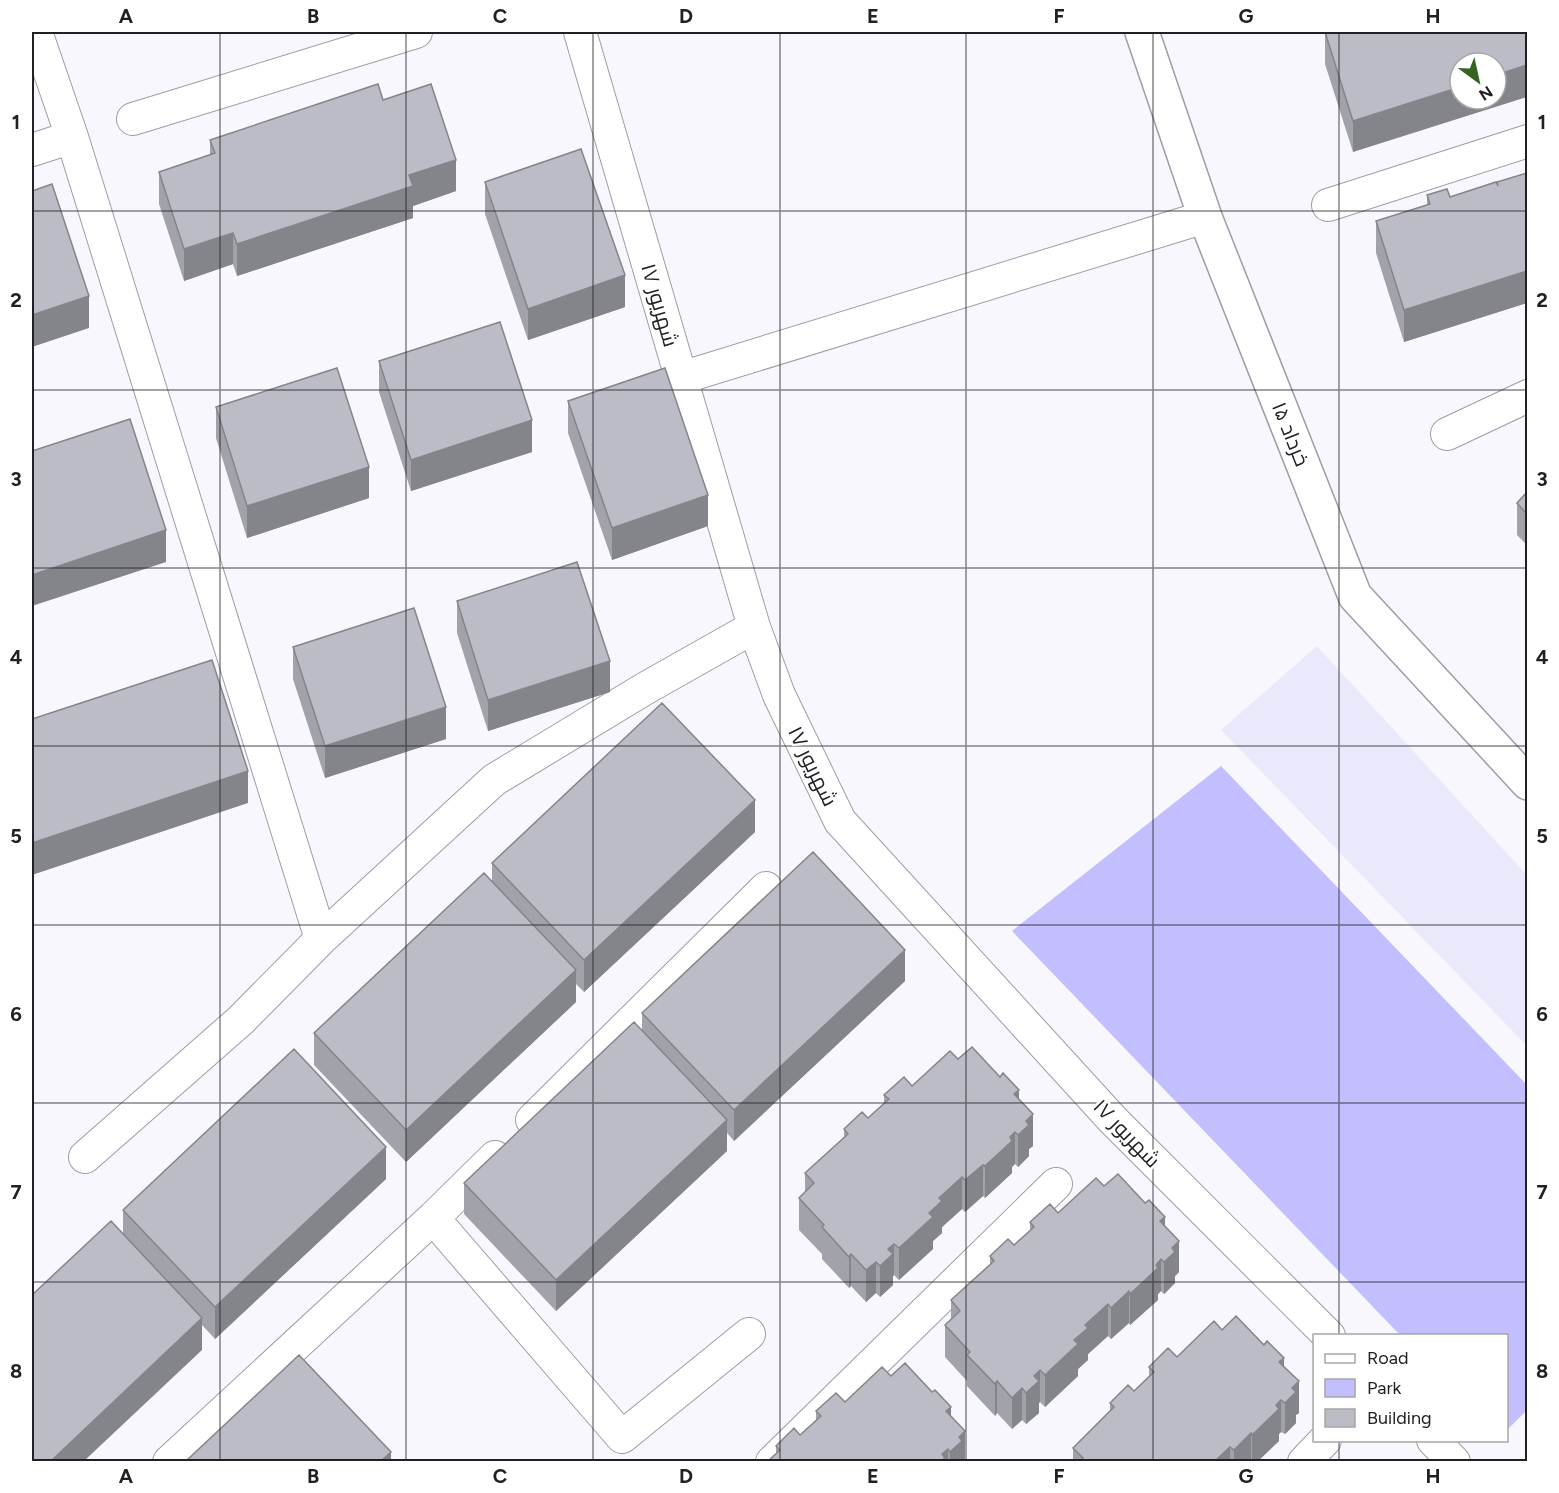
<svg xmlns="http://www.w3.org/2000/svg" width="1559" height="1493" font-family="Figtree,Cairo,sans-serif">
	<style>
		.built { fill: #eae9fb }
		.green { fill: #c3befe }
		.lines { fill: none; stroke-linecap: round; stroke-linejoin: round }
		.street-casing { stroke: #9d9da7; stroke-width: 34 }
		.secondary-casing { stroke: #9d9da7; stroke-width: 36 }
		.street { stroke: #fff; stroke-width: 32 }
		.secondary { stroke: #fff; stroke-width: 33 }
		.wall { fill: #a2a2aa }
		.shaded-wall { fill: #84848b }
		.building { fill: #bcbcc6; stroke: #84848b; stroke-width: 1.5 }
		.grid { fill: none; stroke: #212125; stroke-width: 1.5; stroke-opacity: 0.55 }
		.labels { text-anchor: middle; dominant-baseline: central; stroke-width: 5; stroke-linejoin: round; paint-order: stroke }
		.street-label { font-size: 21px; fill: #212125; stroke: #fff }
		.neatline { fill: none; stroke: #212125; stroke-width: 2 }
		.grid-label { font-size: 20px; text-anchor: middle; font-weight: bold; fill: #212125 }
	</style>
	<rect width="100%" height="100%" fill="#f7f7fd"/>
	<path class="built" d="M1317,646L1527,875V1046L1221,730Z"/>
	<path class="green" d="M1221,766L1527,1085V1410L1507,1430L1506,1336L1400,1335L1012,931Z"/>
	<g class="lines">
		<defs>
			<path id="street" d="M36,32L72,137L321,939
				M580,32L754,627L779,695L840,821L1113,1120L1329,1336
				M133,119L416,32
				M32,150L72,137
				M1328,205L1528,141
				M681,378L1205,217
				M1447,434L1528,396
				M532,1120L766,888
				M85,1157L241,1020L321,939L494,780L646,688L754,627
				M433,1218L622,1437L749,1334
				M1433,1440L1454,1462
				M169,1462L433,1218L495,1157
				M772,1462L1056,1184
				M1304,1462L1325,1440"/>
			<path id="secondary" d="M1142,32L1205,217L1355,596L1528,783"/>
		</defs>
		<use href="#street" class="street-casing"/>
		<use href="#secondary" class="secondary-casing"/>
		<use href="#street" class="street"/>
		<use href="#secondary" class="secondary"/>
	</g>
	<path class="wall" d="M1325,32H1527L1353,152L1325,64Z
		M383,100L456,191L413,206V218L237,276L233,264L184,281L159,204V172L210,155V140Z
		M1527,173V303L1404,342L1376,253V221L1427,205V195L1450,197L1497,184Z
		M485,182L625,307L528,340L485,214Z
		M379,361L532,452L411,491L379,392Z
		M568,401L708,526L612,560L568,433Z
		M216,407L369,498L247,538L216,438Z
		M1527,492V545L1517,535V503Z
		M457,601L610,692L488,731L457,633Z
		M293,647L446,739L325,778L293,679Z
		M755,832L584,992L576,984V1002L406,1162L314,1065V1033L492,881V863Z
		M905,981L734,1141L727,1133V1151L556,1311L464,1214V1183L642,1031V1013Z
		M958,1059L1019,1099L1033,1146L1029,1149V1156L1018,1167L1015,1164L1012,1167V1173L985,1198L983,1196L965,1212L962,1209L942,1227V1233L933,1241V1249L899,1280L894,1275L893,1276V1285L880,1297L876,1293L866,1302L851,1286L849,1288L822,1259V1254L799,1230V1198L805,1192V1173L844,1138V1129L868,1118L884,1103V1095L912,1086Z
		M386,1179L215,1339L202,1325V1350L123,1234V1210Z
		M1104,1186L1165,1226L1179,1272L1175,1276V1283L1164,1294L1161,1291L1158,1294V1300L1130,1325L1129,1323L1111,1339L1108,1336L1088,1354V1360L1078,1369V1376L1045,1407L1040,1402L1039,1403V1413L1026,1424L1022,1420L1012,1429L997,1413L995,1416L967,1386V1381L945,1357V1325L951,1319V1300L990,1265V1256L1014,1245L1030,1231V1222L1058,1213Z
		M1222,1330L1284,1367L1299,1413L1296,1415V1423L1285,1434L1281,1432L1279,1434V1441L1258,1461H1073V1448L1110,1412V1403L1134,1391L1149,1376V1367L1177,1357Z
		M891,1376L951,1416L965,1461H768L776,1454V1446L800,1435L816,1420V1411L845,1402Z"/>
	<path class="shaded-wall" d="M1527,65V97L1353,152V121L1460,87V99H1496V75Z
		M456,160V191L413,206V218L237,276V244L409,175Z
		M233,233V264L184,281V249Z
		M1527,271V303L1404,342V310Z
		M625,275V307L528,340V309Z
		M89,296V328L32,347V315Z
		M532,420V452L411,491V460Z
		M369,467V498L247,538V506Z
		M708,495V526L612,560V528Z
		M166,530V562L32,606V575Z
		M610,661V692L488,731V700Z
		M446,707V739L325,778V746Z
		M248,771V803L32,875V843Z
		M755,800V832L584,992V960Z
		M905,950V981L734,1141V1110Z
		M576,970V1002L406,1162V1130Z
		M1019,1090V1121L1014,1094Z
		M1033,1114V1146L1029,1149V1156L1018,1167V1135L1026,1121Z
		M727,1120V1151L556,1311V1280Z
		M1015,1132V1164L1012,1167V1173L985,1198V1166Z
		M386,1147V1179L215,1339V1307Z
		M983,1165V1196L965,1212V1180Z
		M962,1177V1209L942,1227V1233L933,1241V1249L899,1280V1248L929,1213L939,1198Z
		M1165,1217V1249L1160,1221Z
		M1179,1241V1272L1175,1276V1283L1164,1294V1262L1172,1248Z
		M894,1244V1275L893,1276V1285L880,1297V1266L888,1249Z
		M851,1254V1286L849,1288V1257Z
		M1161,1259V1291L1158,1294V1300L1130,1325V1294Z
		M876,1262V1293L866,1302V1270Z
		M1129,1291V1323L1111,1339V1308Z
		M1108,1304V1336L1088,1354V1360L1078,1369V1376L1045,1407V1375L1074,1340L1085,1325Z
		M202,1318V1350L84,1461H51Z
		M1284,1358V1389L1279,1362Z
		M1040,1370V1402L1039,1403V1413L1026,1424V1393L1034,1376Z
		M997,1381V1413L995,1416V1384Z
		M1299,1381V1413L1296,1415V1423L1285,1434V1403L1292,1388Z
		M1022,1388V1420L1012,1429V1398Z
		M1281,1400V1432L1279,1434V1441L1258,1461H1252V1435L1276,1405Z
		M951,1407V1438L946,1411Z
		M965,1431V1461H950V1452L959,1437Z
		M1251,1433V1461H1234V1450Z
		M1230,1447V1461H1215Z
		M948,1449V1461H941L942,1454Z
		M391,1452V1461H381Z"/>
	<path class="building" d="M1325,32H1527V65L1496,75V63H1460V87L1353,121Z
		M378,84L383,100L431,84L456,160L409,175L413,186L237,244L233,233L184,249L159,172L215,153L210,140Z
		M581,149L625,275L528,309L485,182Z
		M1527,173V271L1404,310L1376,221L1430,204L1427,195L1447,189L1450,197L1496,182L1498,186L1497,182Z
		M52,184L89,296L32,315V191Z
		M500,322L532,420L411,460L379,361Z
		M337,368L369,467L247,506L216,407Z
		M665,368L708,495L612,528L568,401Z
		M130,419L166,530L32,575V451Z
		M1527,492V514L1517,503Z
		M577,562L610,661L488,700L457,601Z
		M414,608L446,707L325,746L293,647Z
		M212,660L248,771L32,843V719Z
		M662,703L755,800L584,960L492,863Z
		M813,852L905,950L734,1110L642,1013Z
		M484,873L576,970L406,1130L314,1033Z
		M634,1022L727,1120L556,1280L464,1183Z
		M972,1047L1000,1077L1003,1073L1019,1090L1014,1094L1033,1114L1026,1121L1029,1125L1018,1135L1015,1132L1010,1137L1012,1141L985,1166L983,1165L965,1180L962,1177L939,1198L942,1201L929,1213L933,1217L899,1248L894,1244L888,1249L893,1254L880,1266L876,1262L866,1270L851,1254L849,1257L822,1227L824,1225L799,1198L814,1183L805,1173L848,1134L844,1129L862,1112L868,1118L889,1099L884,1095L904,1077L912,1086L950,1051L958,1059Z
		M294,1049L386,1147L215,1307L123,1210Z
		M1118,1174L1145,1203L1149,1200L1165,1217L1160,1221L1179,1241L1172,1248L1175,1252L1164,1262L1161,1259L1156,1265L1158,1268L1130,1294L1129,1291L1111,1308L1108,1304L1085,1325L1088,1328L1074,1340L1078,1344L1045,1375L1040,1370L1034,1376L1039,1381L1026,1393L1022,1388L1012,1398L997,1381L995,1384L967,1355L970,1352L945,1325L960,1311L951,1300L994,1261L990,1256L1008,1239L1014,1245L1034,1227L1030,1222L1050,1204L1058,1213L1096,1178L1104,1186Z
		M111,1221L202,1318L51,1461H32V1295Z
		M1236,1316L1264,1345L1267,1341L1284,1358L1279,1362L1299,1381L1292,1388L1296,1392L1285,1403L1281,1400L1276,1405L1279,1409L1252,1435L1251,1433L1234,1450L1230,1447L1215,1461H1080L1083,1458L1073,1448L1114,1407L1110,1403L1128,1385L1134,1391L1154,1372L1149,1367L1168,1348L1177,1357L1214,1321L1222,1330Z
		M299,1355L391,1452L381,1461H186Z
		M905,1363L932,1392L935,1390L951,1407L946,1411L965,1431L959,1437L962,1441L950,1452L948,1449L942,1454L945,1458L941,1461H768L780,1450L776,1446L794,1428L800,1435L821,1416L816,1411L836,1393L845,1402L882,1367L891,1376Z"/>
	<path class="grid" d="M220,32V1462M406,32V1462M593,32V1462M780,32V1462M966,32V1462M1153,32V1462M1339,32V1336M32,211H1528M32,390H1528M32,568H1528M32,746H1528M32,925H1528M32,1103H1528M32,1282H1528M1339,1440V1462"/>
	<g class="labels">
		<g class="street-label">
			<text transform="translate(660 305) rotate(74)">۱۷ شهریور</text>
			<text transform="translate(1291 434) rotate(68)">۱۵ خرداد</text>
			<text transform="translate(813 766) rotate(64)">۱۷ شهریور</text>
			<text transform="translate(1127 1133) rotate(46)">۱۷ شهریور</text>
		</g>
	</g>
	<rect width="1559" height="1493" fill="none" stroke="#ffffff" stroke-width="66"/>
	<rect x="1313" y="1334" width="195" height="108" fill="#ffffff" stroke="#a6a6a8" stroke-width="1.5"/>
	<rect x="1325" y="1354" width="30" height="9" fill="#ffffff" stroke="#a6a6a8" stroke-width="1.5"/>
	<text x="1367" y="1364" font-size="18" fill="#212125">Road</text>
	<rect x="1325" y="1379" width="30" height="18" fill="#c3befe" stroke="#a6a6a8" stroke-width="1.5"/>
	<text x="1367" y="1394" font-size="18" fill="#212125">Park</text>
	<rect x="1325" y="1409" width="30" height="18" fill="#bcbcc6" stroke="#a6a6a8" stroke-width="1.5"/>
	<text x="1367" y="1424" font-size="18" fill="#212125">Building</text>
	<g transform="translate(1478 81) rotate(147)"><circle r="28" fill="#ffffff" stroke="#a6a6a8" stroke-width="1.5"/>
	<path d="M0-4.5L10 22L0 15L-10 22Z" fill="#356322"/>
	<text y="-9" font-size="16" font-weight="bold" text-anchor="middle" fill="#212125">N</text>
	</g>
	<rect x="33" y="33" width="1493" height="1427" class="neatline"/>
	<g class="grid-label">
		<text x="126" y="23">A</text>
		<text x="313" y="23">B</text>
		<text x="500" y="23">C</text>
		<text x="686" y="23">D</text>
		<text x="873" y="23">E</text>
		<text x="1059" y="23">F</text>
		<text x="1246" y="23">G</text>
		<text x="1433" y="23">H</text>
		<text x="16" y="129">1</text>
		<text x="1542" y="129">1</text>
		<text x="16" y="307">2</text>
		<text x="1542" y="307">2</text>
		<text x="16" y="486">3</text>
		<text x="1542" y="486">3</text>
		<text x="16" y="664">4</text>
		<text x="1542" y="664">4</text>
		<text x="16" y="843">5</text>
		<text x="1542" y="843">5</text>
		<text x="16" y="1021">6</text>
		<text x="1542" y="1021">6</text>
		<text x="16" y="1199">7</text>
		<text x="1542" y="1199">7</text>
		<text x="16" y="1378">8</text>
		<text x="1542" y="1378">8</text>
		<text x="126" y="1483">A</text>
		<text x="313" y="1483">B</text>
		<text x="500" y="1483">C</text>
		<text x="686" y="1483">D</text>
		<text x="873" y="1483">E</text>
		<text x="1059" y="1483">F</text>
		<text x="1246" y="1483">G</text>
		<text x="1433" y="1483">H</text>
	</g>
</svg>
